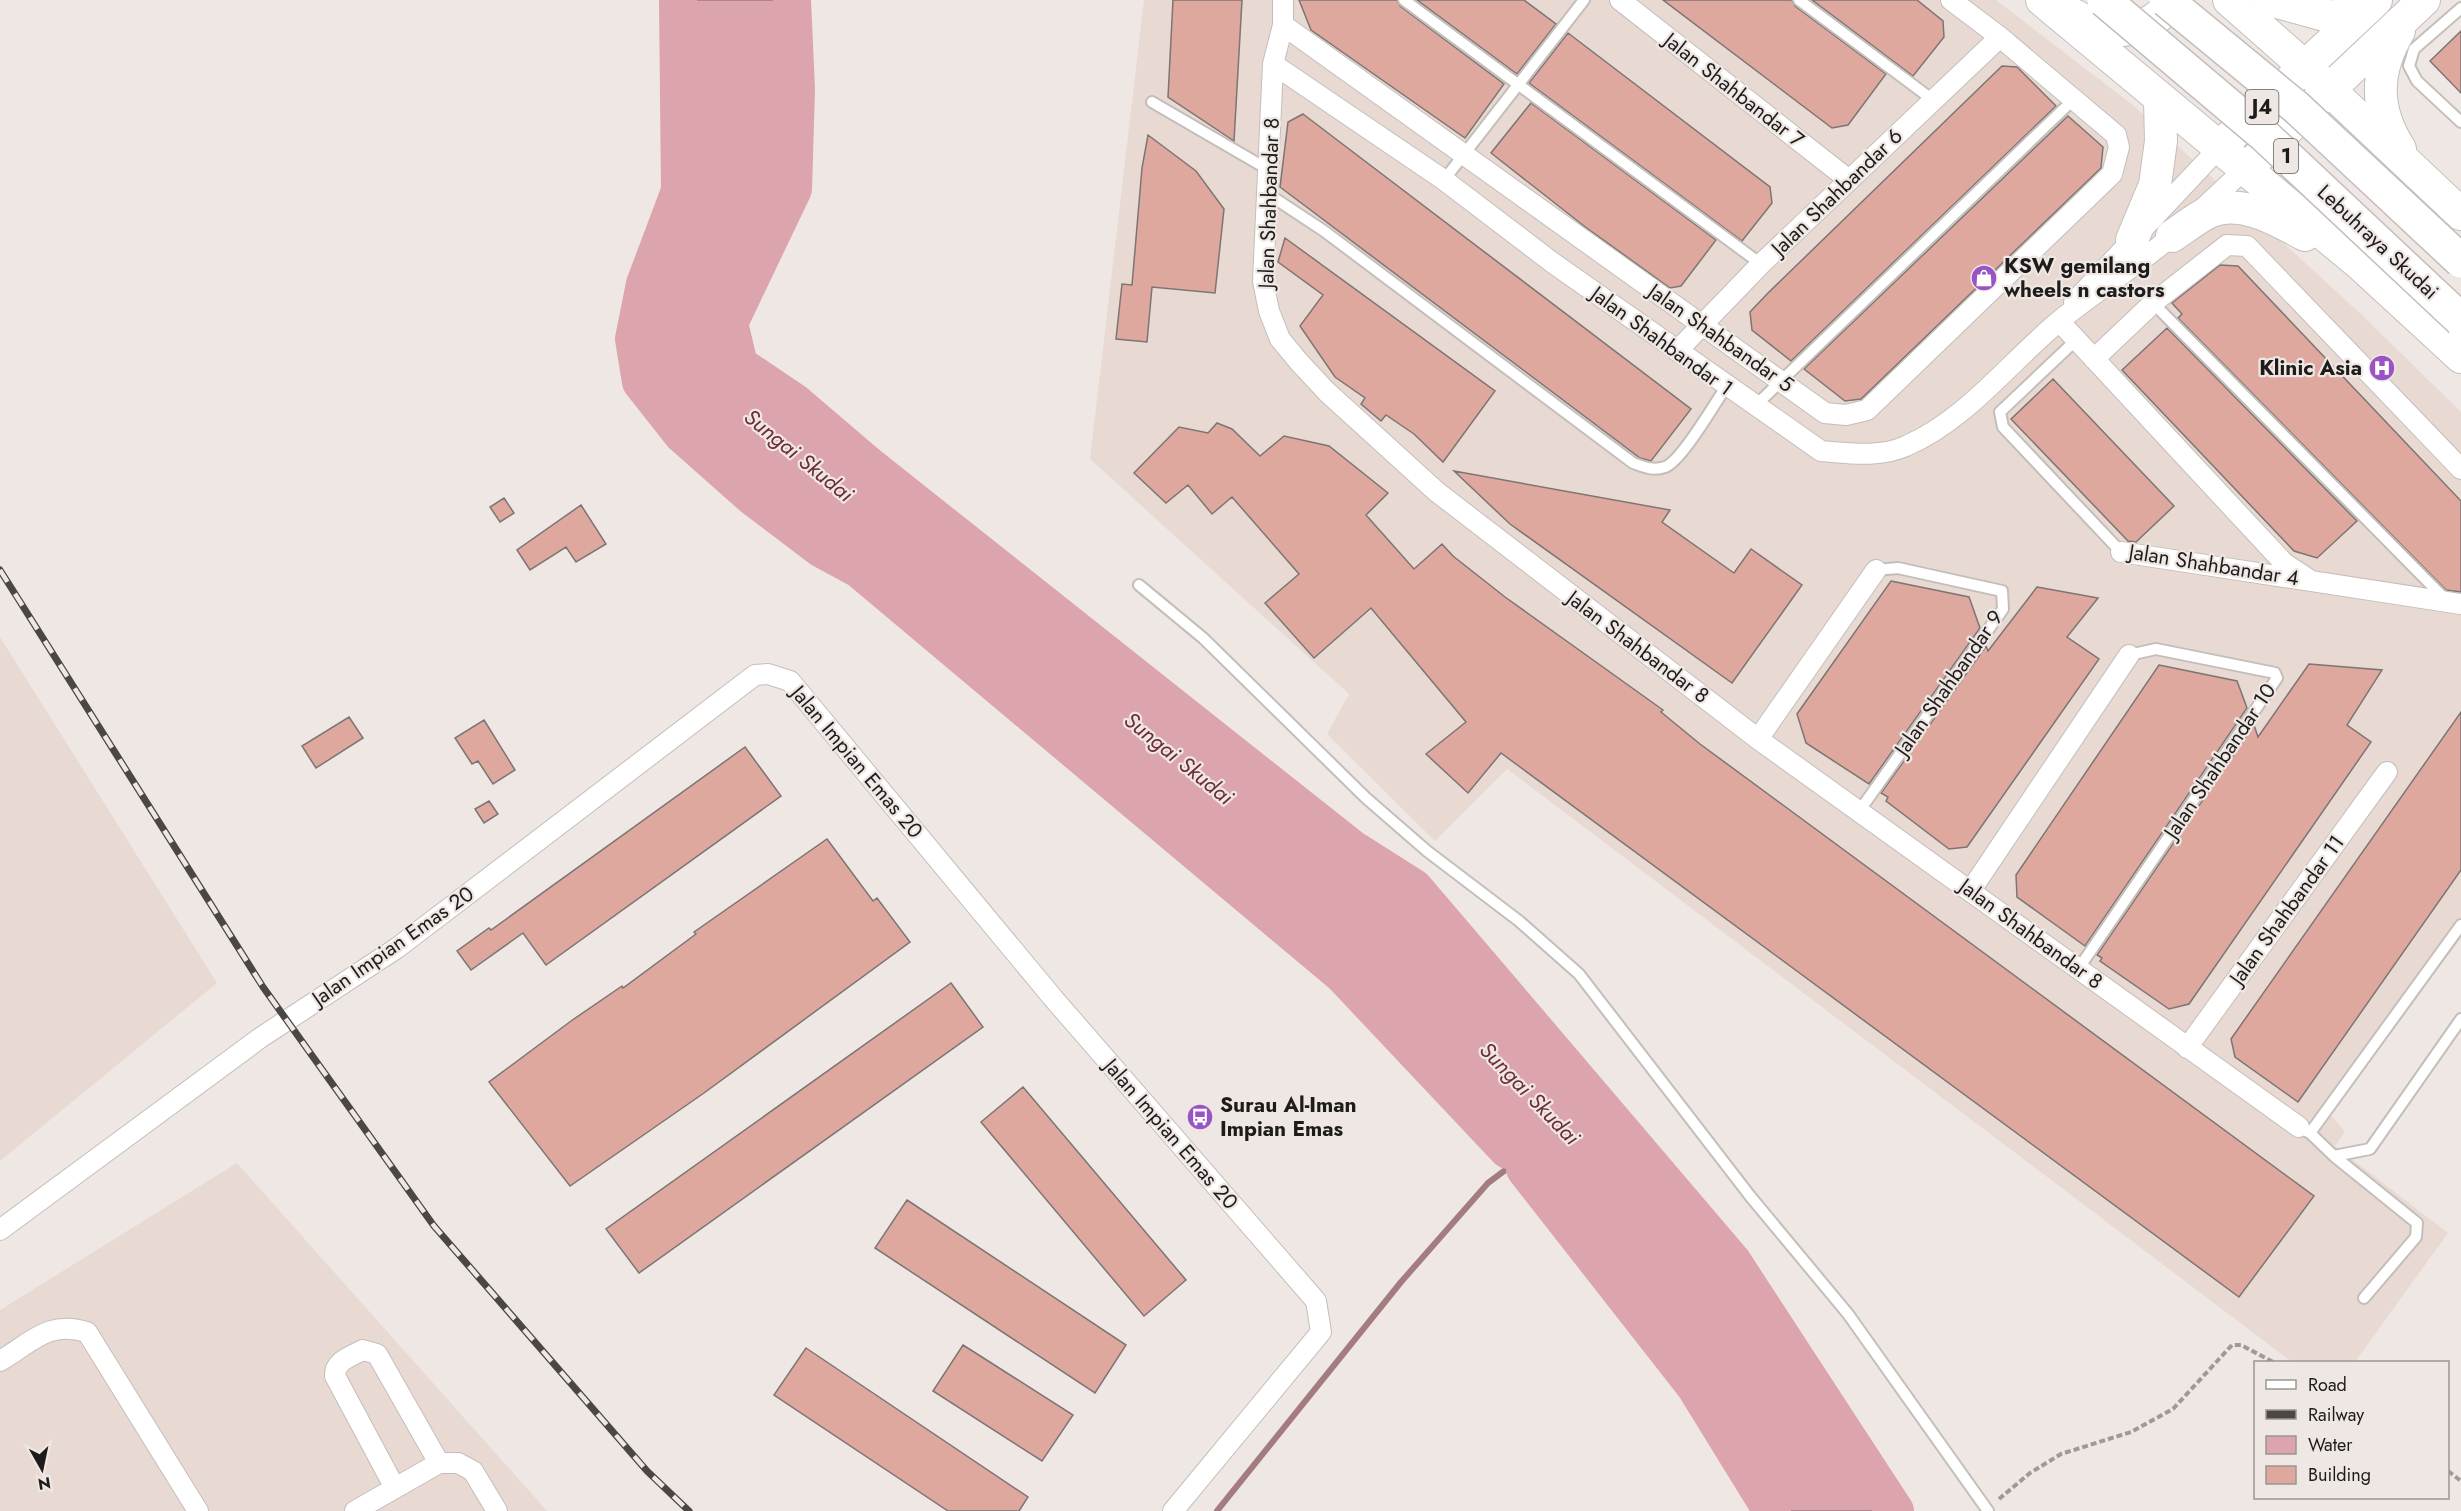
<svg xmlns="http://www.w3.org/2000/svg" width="2461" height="1511" font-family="Jost,sans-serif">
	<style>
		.built { fill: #e8dad2 }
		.water { fill: #dca4ac; stroke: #a37b80; stroke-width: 1.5 }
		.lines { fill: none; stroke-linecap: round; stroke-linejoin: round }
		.stream { stroke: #a37b80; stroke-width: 6 }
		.river { stroke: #dca4ac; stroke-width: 38 }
		.building { fill: #dea89e; stroke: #7c7574; stroke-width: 1.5 }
		.service-casing { stroke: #c4beba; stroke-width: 14 }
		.minor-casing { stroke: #c4beba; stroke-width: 22 }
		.primary-casing { stroke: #c4beba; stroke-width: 34 }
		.path { stroke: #9f9a97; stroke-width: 4; stroke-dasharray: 6 3; stroke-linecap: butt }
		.service { stroke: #fff; stroke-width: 10 }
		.minor { stroke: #fff; stroke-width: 20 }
		.primary { stroke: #fff; stroke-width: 32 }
		.rail-casing { stroke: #4a4744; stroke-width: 7 }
		.rail { stroke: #eee7e4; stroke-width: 4.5; stroke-dasharray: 14; stroke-linecap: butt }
		.trunk-bridge-casing { stroke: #c4beba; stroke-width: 36; stroke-linecap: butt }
		.trunk-bridge { stroke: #fff; stroke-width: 33 }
		.labels { text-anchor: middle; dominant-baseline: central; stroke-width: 4.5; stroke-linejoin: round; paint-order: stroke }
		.shield { fill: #eee7e4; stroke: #5c5957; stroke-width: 1.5 }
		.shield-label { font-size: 20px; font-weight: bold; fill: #1e1c1a }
		.street-label { font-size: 21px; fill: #1e1c1a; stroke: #eee7e4 }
		.poi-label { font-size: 21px; font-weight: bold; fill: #1e1c1a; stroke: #eee7e4; text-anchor: start }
		.water-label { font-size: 22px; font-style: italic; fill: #6e2b39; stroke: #eee7e4 }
	</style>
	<rect width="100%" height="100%" fill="#eee7e4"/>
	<path class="built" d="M1144,0H1996L2134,106L2363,316L2461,412V938L2329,1113L2345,1132L2335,1146L2448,1233L2355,1362H2292L1507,769L1435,841L1327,734L1349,694L1090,459Z
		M0,637L217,983L0,1161Z
		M237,1163L547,1511H0V1310Z"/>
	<path class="water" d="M678,0H792L796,90L793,189L729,323L739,365L794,402L869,466L1351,848L1414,888L1732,1261L1895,1511H1772L1695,1386L1525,1169L1343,975L859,569L822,549L752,496L682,434L641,382L634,339L645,284L680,191Z"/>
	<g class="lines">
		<path class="stream" d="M1217,1511L1401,1282L1488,1183L1524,1156"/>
		<path class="river" d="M678,0L680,191L645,284L634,339L641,382L682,434L752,496L822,549L859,569L1343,975L1508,1150
			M792,0L796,90L793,189L729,323L739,365L794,402L869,466L1351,848L1414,888L1732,1261L1895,1511
			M1525,1169L1695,1386L1772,1511"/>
	</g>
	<path class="building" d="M1173,0H1242L1234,141L1168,97Z
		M1299,0H1397L1400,6L1504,84L1465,138L1311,30Z
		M1417,0H1524L1556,24L1517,74Z
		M1663,0H1792L1795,6L1886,74L1848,125L1832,128Z
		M1812,0H1917L1943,21L1944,37L1913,76Z
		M2461,31V93L2430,61Z
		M1568,33L1770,187L1772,203L1742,241L1529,83Z
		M2002,66L2017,67L2056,106L1791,361L1752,330L1750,312L1768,293Z
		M1531,103L1716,240L1681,286L1670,288L1584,226L1491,153Z
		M1303,114L1691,409L1651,461L1640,458L1280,187L1288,122Z
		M2068,116L2103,147L2101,168L1861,399L1845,401L1804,369Z
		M1148,135L1196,171L1224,209L1215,293L1152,287L1147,342L1116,339L1122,284L1132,285L1142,168Z
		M1285,238L1495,391L1443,462L1414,434L1386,415L1381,421L1361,404L1365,398L1335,377L1300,326L1323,295L1278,262Z
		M2220,265L2238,266L2461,501V592L2446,590L2178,318L2182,314L2172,303Z
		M2167,328L2357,521L2317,558L2294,551L2122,370Z
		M2053,379L2174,506L2136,542L2128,541L2011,419Z
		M1217,423L1232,429L1260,456L1284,436L1329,446L1388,493L1366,515L1414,569L1442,544L1453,556L1505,597L1663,710L1661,712L1700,744L2314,1196L2239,1297L1501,753L1468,793L1426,754L1466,722L1371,608L1314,658L1265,603L1299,574L1232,497L1212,514L1188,485L1166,503L1134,473L1179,427L1208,433Z
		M1454,471L1670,510L1662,522L1734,573L1751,549L1802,585L1732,683L1510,524Z
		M504,498L514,513L500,522L490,507Z
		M581,505L606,544L576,562L566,547L530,570L517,550Z
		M1891,581L1969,597L1980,628L1869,784L1806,743L1797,714Z
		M2037,587L2098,598L2067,637L2099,659L1967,847L1949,849L1886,801L1888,797L1881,793L1986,646L1988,651Z
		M2309,664L2382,670L2347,725L2371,742L2189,1004L2169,1009L2100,961L2102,958L2097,955L2254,725L2258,737Z
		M2159,665L2237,681L2247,708L2085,946L2017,897L2016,875Z
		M2461,712V870L2298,1102L2235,1057L2231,1039Z
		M349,717L363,738L316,768L302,746Z
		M484,720L515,770L493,784L478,761L472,764L455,738Z
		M745,747L781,796L546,965L523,933L471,970L457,951L489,928L491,930Z
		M489,801L498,814L484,823L475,809Z
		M827,839L873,901L877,898L910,942L704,1093L570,1186L489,1082L571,1021L622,986L623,988L696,934L694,932Z
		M951,983L983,1027L639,1273L606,1229Z
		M1023,1087L1186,1280L1144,1316L981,1122Z
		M907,1200L1126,1345L1095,1393L875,1248Z
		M963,1345L1073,1415L1042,1461L933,1391Z
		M806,1348L1028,1497L1019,1511H948L774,1395Z"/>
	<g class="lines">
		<defs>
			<path id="service" d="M1404,0L1761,264
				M1799,0L1933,100
				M2461,8L2414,49L2409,66L2417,81L2461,122
				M1152,102L1269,170
				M1444,180L1584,0
				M1268,194L1324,231L1633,463C1644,467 1653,471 1665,467C1681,462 1715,403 1726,387
				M2153,303L2447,601
				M2075,341L2000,412L2003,427L2121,552
				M1754,407L2074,99
				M1139,585L1203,638L1366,798L1427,851L1519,921L1579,974L1750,1196L1848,1314L1988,1511
				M1860,810L2003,609L2002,591L1898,568L1876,570
				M2079,968L2277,678L2275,673L2156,649L2129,655
				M2299,1127L2310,1133L2461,925
				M2310,1133L2334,1156L2417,1223L2416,1237L2364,1298
				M2334,1156L2370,1149L2461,1019"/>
			<path id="minor" d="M1283,0V25L1273,64L1263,281L1269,311L1280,339L1299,362L1327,392L1437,492L1758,739L2299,1127
				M1620,0L1849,180
				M1283,25L1825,413L1846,415L1867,410L2112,174L2119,147L2116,135L2000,37L1951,0
				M1273,64L1444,180L1553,263L1821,451C1848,453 1880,458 1906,446C1966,420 2009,363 2058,322C2094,292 2135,267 2171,237C2197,215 2221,191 2245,169
				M2074,302L2219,148
				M2059,321L2284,563L2310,580
				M1677,351L1761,264L2000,37
				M2094,359L2153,303L2227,245L2247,246L2461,469
				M2121,552L2461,604
				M1758,739L1876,570
				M1971,890L2129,655
				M2187,1048L2387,772
				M0,1230L260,1038L397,948L755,675L768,674L790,681L1053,998L1316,1301L1321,1332L1173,1511
				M0,1361C32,1342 49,1320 87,1332L198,1511
				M395,1488L335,1376C334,1361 352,1356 363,1350L377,1354L439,1463
				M355,1511L439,1463H458L473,1471L497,1511"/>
			<path id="primary" d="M2042,0L2361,265L2461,357
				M2229,0L2304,66L2461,214
				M2270,0L2332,17L2365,10
				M2070,13C2081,19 2093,26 2105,29C2130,34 2160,23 2171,0
				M2399,31C2375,71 2374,109 2400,149
				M2228,139L2376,0
				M2255,160L2424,0
				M2172,236C2183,229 2195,219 2207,213C2240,197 2277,220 2305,235
				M2132,240L2155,185L2161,141L2160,100"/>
		</defs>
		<use href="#service" class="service-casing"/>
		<use href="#minor" class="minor-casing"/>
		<use href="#primary" class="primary-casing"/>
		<path class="path" d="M2448,1471L2461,1481
			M1999,1499L2030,1473L2061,1454L2131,1432L2173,1409L2232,1345H2241L2273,1362"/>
		<use href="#service" class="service"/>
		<use href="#minor" class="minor"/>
		<use href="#primary" class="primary"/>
		<defs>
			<path id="rail" d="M0,570L263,987L434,1226L647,1471L689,1511"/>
		</defs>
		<use href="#rail" class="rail-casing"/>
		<use href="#rail" class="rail"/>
		<defs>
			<path id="trunk-bridge" d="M2104,0L2265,136L2461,320
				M2166,0L2296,107L2461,261"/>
		</defs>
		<use href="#trunk-bridge" class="trunk-bridge-casing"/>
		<use href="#trunk-bridge" class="trunk-bridge"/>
	</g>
	<defs>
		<symbol id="shop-disc" viewBox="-11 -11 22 22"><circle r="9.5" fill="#9953c7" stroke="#eee7e4"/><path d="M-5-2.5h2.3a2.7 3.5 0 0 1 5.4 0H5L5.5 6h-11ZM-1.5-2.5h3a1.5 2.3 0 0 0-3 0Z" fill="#fff"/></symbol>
		<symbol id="hospital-disc" viewBox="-11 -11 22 22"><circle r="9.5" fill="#9953c7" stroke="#eee7e4"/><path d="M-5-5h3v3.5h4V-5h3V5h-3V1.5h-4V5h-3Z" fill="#fff"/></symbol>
		<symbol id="bus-disc" viewBox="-11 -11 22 22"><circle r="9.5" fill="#9953c7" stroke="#eee7e4"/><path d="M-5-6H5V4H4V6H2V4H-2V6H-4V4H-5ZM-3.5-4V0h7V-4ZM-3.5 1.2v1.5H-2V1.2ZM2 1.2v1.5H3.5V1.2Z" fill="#fff"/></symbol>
	</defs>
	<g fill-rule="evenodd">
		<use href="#shop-disc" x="1969" y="263" width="30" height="30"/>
		<use href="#hospital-disc" x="2367" y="353" width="30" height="30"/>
		<use href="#bus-disc" x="1185" y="1102" width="30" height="30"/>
	</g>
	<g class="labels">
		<g class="shield">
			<rect x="2245.5" y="90" width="33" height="34" rx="4.5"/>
			<rect x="2274" y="139" width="24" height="34" rx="4.5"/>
		</g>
		<g class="shield-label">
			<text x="2262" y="107">J4</text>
			<text x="2286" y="156">1</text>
		</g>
		<g class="street-label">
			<text transform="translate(1734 90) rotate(38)">Jalan Shahbandar 7</text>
			<text transform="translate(1837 192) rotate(-44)">Jalan Shahbandar 6</text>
			<text transform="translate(1269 203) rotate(-88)">Jalan Shahbandar 8</text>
			<text transform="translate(2378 242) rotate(43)">Lebuhraya Skudai</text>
			<text transform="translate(1721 338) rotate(35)">Jalan Shahbandar 5</text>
			<text transform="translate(1662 341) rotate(36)">Jalan Shahbandar 1</text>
			<text transform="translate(2214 565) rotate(9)">Jalan Shahbandar 4</text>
			<text transform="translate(1638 647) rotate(37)">Jalan Shahbandar 8</text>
			<text transform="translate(1949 683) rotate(-55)">Jalan Shahbandar 9</text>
			<text transform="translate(2220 761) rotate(-56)">Jalan Shahbandar 10</text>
			<text transform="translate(857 762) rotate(50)">Jalan Impian Emas 20</text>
			<text transform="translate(2287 910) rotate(-54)">Jalan Shahbandar 11</text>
			<text transform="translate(2031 934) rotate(36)">Jalan Shahbandar 8</text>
			<text transform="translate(393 946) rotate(-35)">Jalan Impian Emas 20</text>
			<text transform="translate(1171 1134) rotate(49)">Jalan Impian Emas 20</text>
		</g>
		<g class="poi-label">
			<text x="2004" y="266">KSW gemilang<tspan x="2004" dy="24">wheels n castors</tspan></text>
			<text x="2362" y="368" text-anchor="end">Klinic Asia</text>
			<text x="1220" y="1105">Surau Al-Iman<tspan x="1220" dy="24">Impian Emas</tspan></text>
		</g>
		<g class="water-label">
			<text transform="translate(799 455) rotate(39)">Sungai Skudai</text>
			<text transform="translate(1179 758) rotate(39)">Sungai Skudai</text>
			<text transform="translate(1530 1093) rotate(46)">Sungai Skudai</text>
		</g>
	</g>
	<rect x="2254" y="1361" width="195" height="138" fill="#eee7e4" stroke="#9b9693" stroke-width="1.5"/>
	<rect x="2266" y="1380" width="30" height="9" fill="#ffffff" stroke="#9b9693" stroke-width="1.5"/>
	<text x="2308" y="1391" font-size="18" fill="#1e1c1a">Road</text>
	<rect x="2266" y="1410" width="30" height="9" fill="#4a4744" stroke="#9b9693" stroke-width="1.5"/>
	<text x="2308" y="1421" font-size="18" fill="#1e1c1a">Railway</text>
	<rect x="2266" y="1436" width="30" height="18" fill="#dca4ac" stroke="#9b9693" stroke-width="1.5"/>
	<text x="2308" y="1451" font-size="18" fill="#1e1c1a">Water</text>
	<rect x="2266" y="1466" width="30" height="18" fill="#dea89e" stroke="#9b9693" stroke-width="1.5"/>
	<text x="2308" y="1481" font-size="18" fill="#1e1c1a">Building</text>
	<g transform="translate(42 1469) rotate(171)" stroke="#eee7e4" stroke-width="4.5" paint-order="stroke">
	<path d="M0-4.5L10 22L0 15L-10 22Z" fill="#1e1c1a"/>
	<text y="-9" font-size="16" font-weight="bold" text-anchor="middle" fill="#1e1c1a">N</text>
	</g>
</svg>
